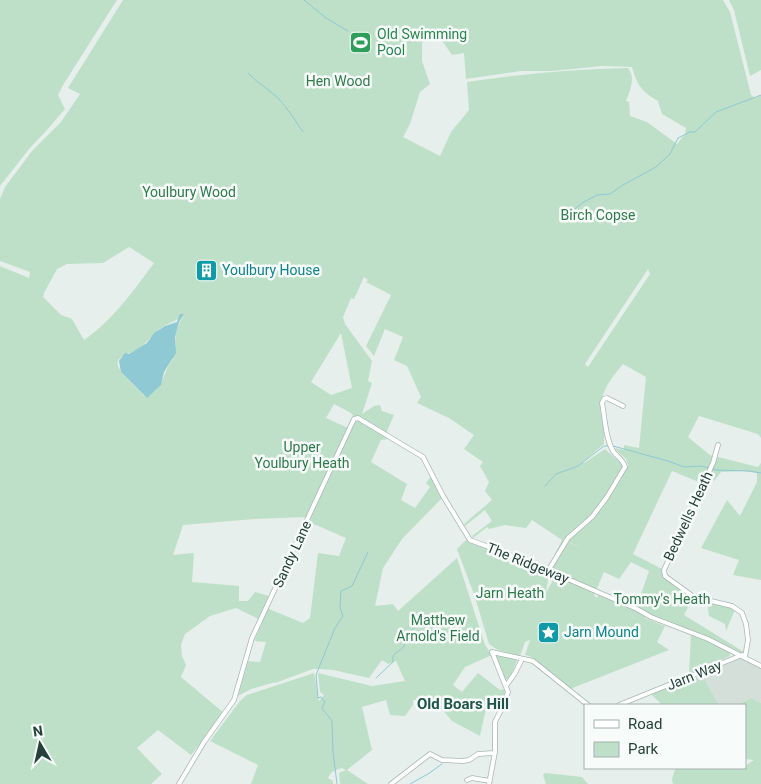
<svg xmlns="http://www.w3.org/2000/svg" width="761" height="784" font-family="Roboto,sans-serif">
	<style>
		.built { fill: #d4dfda }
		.green { fill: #bfe0c8; fill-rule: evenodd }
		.water { fill: #8ec9d4 }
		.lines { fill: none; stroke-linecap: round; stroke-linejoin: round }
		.stream { stroke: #8ec9d4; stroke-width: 1 }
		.minor-casing { stroke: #a8b8b2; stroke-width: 5.5 }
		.minor { stroke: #fff; stroke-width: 4 }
		.labels { text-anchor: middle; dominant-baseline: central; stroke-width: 5; stroke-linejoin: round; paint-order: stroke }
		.leisure-label { font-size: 14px; fill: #27864d; stroke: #f7fbf9; text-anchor: start }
		.park-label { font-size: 14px; fill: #2d7a4b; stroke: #f7fbf9 }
		.culture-label { font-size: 14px; fill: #0d838f; stroke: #f7fbf9; text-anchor: start }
		.street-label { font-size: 14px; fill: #24423a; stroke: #f7fbf9 }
		.neighbourhood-label { font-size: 15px; font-weight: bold; fill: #1f5548; stroke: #f7fbf9 }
	</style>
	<rect width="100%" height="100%" fill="#e6efeb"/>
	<path class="built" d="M741,658L761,669V703L751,698L737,705H719L702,675Z"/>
	<path class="green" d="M0,0H117L63,85L58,95L65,109L46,131L29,149L0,186Z
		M123,0H723L730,12L751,95L755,98L761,95V438L758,434L699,416L688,437L710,455L758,467L761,463V580L733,575L739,560L701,548L727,500L740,516L757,482V473L743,471L721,472L714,481L704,477L701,483L672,471L633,554L662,569L664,576L693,598L684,615L744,652L742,654L707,637L648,613L645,618L665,626L657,642L669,650L570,689L531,657L525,655L530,640L525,642L520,656L498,650L489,644L475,597L457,549L467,539L549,573L546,593L553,580L548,568L562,540L532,520L526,528L505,525L489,529L487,527L473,538L472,536L492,521L485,510L465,526L464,524L492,500L485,491L489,482L480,466L483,462L464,449L474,435L449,418L417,403L421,397L407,366L394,360L403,337L385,329L374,356L366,346L391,295L366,282L368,280L364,277L354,299L351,298L343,317L345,324L372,361L368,381L372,383L362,414L374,406L380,405L382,411L394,415L387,431L388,439L381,440L371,462L407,484L401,500L415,508L430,487L426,483L431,476L442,498L402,539L383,568L375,606L393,604L398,611L457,558L485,645L492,655L465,667L453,685L462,692L478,673L500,690L505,689L504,700L496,695L488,700L480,736L452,721L435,701L428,695L422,700H413V705L405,716L390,715L386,700L362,707L372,750L347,770L368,784H340L339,773L346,770L342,768C335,770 331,771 328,778L333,781V784H251L258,765L210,741L240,701L247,695L314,673L319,701L324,695L320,692L318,673L372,686L405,681L396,661L388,664L382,660L369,678L333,670L320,669H313L275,683V682L251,689L238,696L248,661L260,662L266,642L254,641L263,621L236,608L210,616L185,634L181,645L182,656L186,665L181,677L224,713L191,755L158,730L137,748L162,774L151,784H0V266L29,278L30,272L0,261V199L5,187L32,151L61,122L80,94L68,88ZM432,35L443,42L452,55L464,53L466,79L521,71H552L602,66L632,67C637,85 641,91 658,101L662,114L686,128L685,134L677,144L647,122L630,116L629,102L626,101C630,90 636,78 628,68C574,69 520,74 467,82L469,110L451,132L440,156L403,137L410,124L420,92L430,84L422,61V43ZM129,247L154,263C134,290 112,321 84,340L72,319L61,315L43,297L44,293L57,269L67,264L103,263ZM648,269L650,274L588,367L585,364ZM184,315C178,324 174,334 176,345L170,350L166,348L161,351L156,358L158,362H164L169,358L173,359C161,374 165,391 144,396C137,387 121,375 118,366C115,356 131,353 137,350C148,343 153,332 164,326C171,322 177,321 184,315ZM341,333L352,388L331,395L311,382ZM623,364L646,377L639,448L624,445V450L614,448L626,459L628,465L618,484L601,508L567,541L583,548L563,540L590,516L605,498L623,465L605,449L584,463L583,462L604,444V431H606C599,397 600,392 623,364ZM334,404L351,413L353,416L348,428L326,418ZM307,517L311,518L309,522L346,538L339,556L318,553L310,618L303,623L269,609V596L255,592L248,601H239V586L192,582L194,553L173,555L183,525L255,519ZM631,562L649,571L637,606L600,591L597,598L594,595L604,572L619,579Z
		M729,0H761V70L750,76L734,10Z
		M707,601L726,606L735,610L726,631L725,624L709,616Z
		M691,634L729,652L730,656L689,674Z
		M496,653L517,660L511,677L505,680L495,655Z
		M702,675L719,705H662L651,694Z
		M751,698L761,703V784H673L672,779L675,769L669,768H728C742,771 744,766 754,760L745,759V705H737Z
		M545,773L582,777L588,784H546L543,775Z"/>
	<path class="water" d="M180,314H184L179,322L175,337L176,353L164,372L161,385L147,398L121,372L119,361L125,353L129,354L147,343L154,333L165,326L177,322Z"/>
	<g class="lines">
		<path class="stream" d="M304,0L326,18L348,31
			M248,73C257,83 269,89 279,99C288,109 295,120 303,132
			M562,219L582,203L597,195L610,194L623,185L656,167L670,154L678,138L690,132H695L716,112L761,95
			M613,446L668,461L684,467L701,466L717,470L749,471L761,473
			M545,486L556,474L578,466L604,446H609
			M376,678L393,662C391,651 400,653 404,646C409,635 408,633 417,624
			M337,784L333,752L332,721L322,708L325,702L321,697L318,698L316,675L335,628L343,616L340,608L341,591L352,586L368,552
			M410,784L428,774L442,764"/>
		<defs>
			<path id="minor" d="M718,445L713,463L664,570L665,576L694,597L732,606L742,613L746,624L748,640L745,657
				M548,571L568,538L592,517L607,497L625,467C623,459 617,457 613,451C605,437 605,418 602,403L604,399L607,398L623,406
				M492,652L533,661L588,705
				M506,686L515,673L522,659
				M619,705L742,655
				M467,780L472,778L490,781
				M179,784L204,742L234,700L252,638L354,419L358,418L423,457L443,496L470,540L524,560L637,609L651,617L708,639L761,666
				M391,784L430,754L442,760L463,761L469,760L478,754L494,753
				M489,784L495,752V722L503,706L508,692L492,652"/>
		</defs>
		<use href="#minor" class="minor-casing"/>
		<use href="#minor" class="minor"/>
	</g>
	<defs>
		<symbol id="stadium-square" viewBox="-11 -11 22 22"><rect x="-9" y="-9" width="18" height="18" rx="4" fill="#2e9e5b" stroke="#f7fbf9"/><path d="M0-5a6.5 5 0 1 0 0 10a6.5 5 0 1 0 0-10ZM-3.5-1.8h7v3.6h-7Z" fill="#fff"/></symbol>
		<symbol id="building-square" viewBox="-11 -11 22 22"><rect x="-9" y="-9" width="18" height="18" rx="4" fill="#0f9aa8" stroke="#f7fbf9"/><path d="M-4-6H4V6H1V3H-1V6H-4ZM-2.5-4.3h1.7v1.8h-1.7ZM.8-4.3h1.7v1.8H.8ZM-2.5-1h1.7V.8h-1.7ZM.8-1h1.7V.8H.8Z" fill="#fff"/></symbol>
		<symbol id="sight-square" viewBox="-11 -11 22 22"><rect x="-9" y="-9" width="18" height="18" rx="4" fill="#0f9aa8" stroke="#f7fbf9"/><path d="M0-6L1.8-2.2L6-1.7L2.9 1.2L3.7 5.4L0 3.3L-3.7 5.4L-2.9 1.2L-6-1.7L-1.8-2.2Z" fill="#fff"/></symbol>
	</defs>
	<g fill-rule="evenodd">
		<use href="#stadium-square" x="348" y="30" width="25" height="25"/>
		<use href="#building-square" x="194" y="258" width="25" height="25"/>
		<use href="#sight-square" x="536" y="620" width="25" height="25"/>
	</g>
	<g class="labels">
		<g class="leisure-label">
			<text x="377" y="34">Old Swimming<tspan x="377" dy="16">Pool</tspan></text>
		</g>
		<g class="park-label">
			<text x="338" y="81">Hen Wood</text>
			<text x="189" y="192">Youlbury Wood</text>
			<text x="598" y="215">Birch Copse</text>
			<text x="302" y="447">Upper<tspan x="302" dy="16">Youlbury Heath</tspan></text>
			<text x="510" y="593">Jarn Heath</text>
			<text x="662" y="599">Tommy's Heath</text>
			<text x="438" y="620">Matthew<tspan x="438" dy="16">Arnold's Field</tspan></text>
		</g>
		<g class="culture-label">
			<text x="222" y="270">Youlbury House</text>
			<text x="564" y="632">Jarn Mound</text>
		</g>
		<g class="street-label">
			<text transform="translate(688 516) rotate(-65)">Bedwells Heath</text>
			<text transform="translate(292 554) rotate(-65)">Sandy Lane</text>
			<text transform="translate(528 563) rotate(22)">The Ridgeway</text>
			<text transform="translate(694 675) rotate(-22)">Jarn Way</text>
		</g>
		<g class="neighbourhood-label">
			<text x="463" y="704">Old Boars Hill</text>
		</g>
	</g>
	<rect x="584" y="704" width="162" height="65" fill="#f7fbf9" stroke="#a3b1ad"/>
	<rect x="594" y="720" width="25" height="8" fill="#ffffff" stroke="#a3b1ad"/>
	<text x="628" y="729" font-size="15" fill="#24423a">Road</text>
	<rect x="594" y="742" width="25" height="15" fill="#bfe0c8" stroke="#a3b1ad"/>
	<text x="628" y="754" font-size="15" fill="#24423a">Park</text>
	<g transform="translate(40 744) rotate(351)" stroke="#f7fbf9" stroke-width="4" paint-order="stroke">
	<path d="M0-4L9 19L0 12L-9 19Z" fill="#24423a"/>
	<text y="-8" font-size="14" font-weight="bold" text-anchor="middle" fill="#24423a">N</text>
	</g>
</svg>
